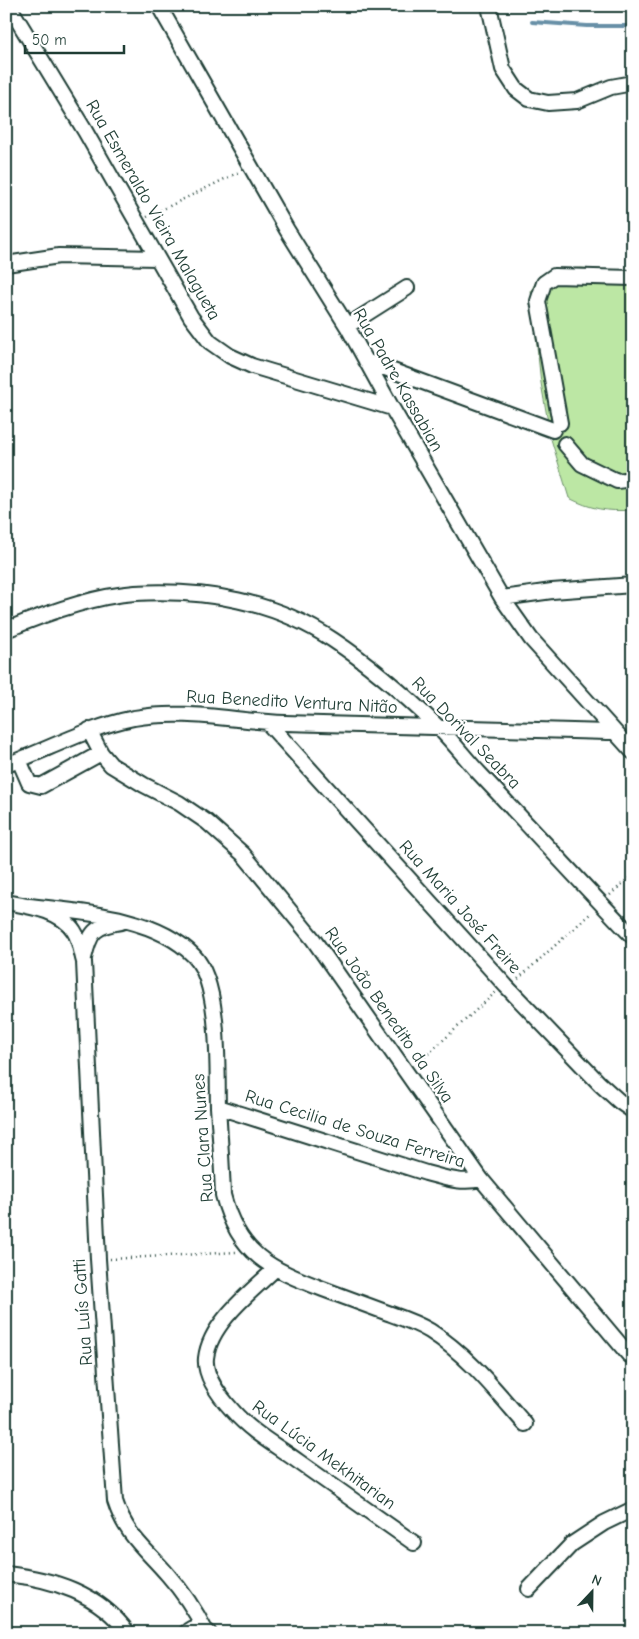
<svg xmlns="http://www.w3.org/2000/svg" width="639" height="1639" font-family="'Comic Neue',sans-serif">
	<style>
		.green { fill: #bce7a4; stroke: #6e926c }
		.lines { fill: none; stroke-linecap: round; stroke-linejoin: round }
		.stream { stroke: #6790a7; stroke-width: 4 }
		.minor-casing { stroke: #1f3d34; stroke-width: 18 }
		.path { stroke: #1f3d34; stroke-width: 2.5; stroke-dasharray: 1 4; stroke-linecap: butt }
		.minor { stroke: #fff; stroke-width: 14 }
		.labels { text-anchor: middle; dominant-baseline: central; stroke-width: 4.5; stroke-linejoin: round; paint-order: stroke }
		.street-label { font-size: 18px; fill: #1f3d34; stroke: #fff }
	</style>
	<rect width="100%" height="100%" fill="#fff"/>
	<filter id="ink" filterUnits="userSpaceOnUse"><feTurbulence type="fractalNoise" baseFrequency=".02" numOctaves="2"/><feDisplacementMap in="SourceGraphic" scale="10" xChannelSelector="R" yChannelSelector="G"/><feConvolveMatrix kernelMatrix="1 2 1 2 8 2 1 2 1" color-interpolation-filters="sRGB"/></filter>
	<g filter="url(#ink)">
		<path class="green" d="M582,268L633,272L632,510C607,512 591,509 569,498L551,439L541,383L531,291L539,276L561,269Z"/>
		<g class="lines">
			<path class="stream" d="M532,22L587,26H633"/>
			<defs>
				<path id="minor" d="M9,6L85,131L191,317L210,342L230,356L252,366L392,408
					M159,6L287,230L347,326L392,408L502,598L531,639L633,752
					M489,6L503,69L516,89L529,99L548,103L577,101L611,87L633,83
					M6,264L59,256L157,258
					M347,326L407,288
					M366,361L553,430
					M560,423L538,301L544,283L554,276L633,278
					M565,444L582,464L617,481L633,479
					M502,598L552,591L633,585
					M6,630C44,614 93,596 135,593C204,589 275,601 333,640C371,665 407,697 439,728C454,743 466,759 480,774C531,828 581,883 633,937
					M267,722L506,986L600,1084L620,1102L633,1111
					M89,730L101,753L111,765L144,785L179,803L207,822L243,854L313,939L481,1179L629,1355
					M19,760L29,783L41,786L101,753
					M6,765C49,749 89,727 134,718C186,709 233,721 285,723C394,727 504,730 614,732
					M6,902C28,906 61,910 74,931C80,940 81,952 84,962L98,1259L115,1501C126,1536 146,1549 168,1575C183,1592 195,1610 205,1630
					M29,906C81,912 156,916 194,956C221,984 217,1069 218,1107C220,1137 222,1166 223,1195C238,1254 270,1269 323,1289C345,1297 366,1305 388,1313C402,1318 417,1323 430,1331C468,1355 496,1391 525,1424
					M84,958C90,932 94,926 121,922
					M218,1107L426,1173C445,1178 462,1184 481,1179
					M275,1269C251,1292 210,1323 206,1358C204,1376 221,1398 233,1411C251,1432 277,1446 299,1462C337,1489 376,1516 414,1543
					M6,1574C53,1579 99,1593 128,1633
					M529,1589L572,1544L604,1523L633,1509
					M186,1633C193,1625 202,1626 209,1633"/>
			</defs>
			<use href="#minor" class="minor-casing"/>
			<path class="path" d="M147,217L239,172
				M610,895L633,874
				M518,979L591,913
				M417,1064L496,992
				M110,1259L237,1252"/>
			<use href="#minor" class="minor"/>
		</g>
	</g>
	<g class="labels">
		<g class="street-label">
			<text transform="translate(153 210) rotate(60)">Rua Esmeraldo Vieira Malagueta</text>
			<text transform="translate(398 380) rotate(60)">Rua Padre Kassabian</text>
			<text transform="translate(292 702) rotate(3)">Rua Benedito Ventura Nitão</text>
			<text transform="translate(466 733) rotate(46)">Rua Dorival Seabra</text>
			<text transform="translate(460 907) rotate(48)">Rua Maria José Freire</text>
			<text transform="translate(389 1015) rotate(55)">Rua João Benedito da Silva</text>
			<text transform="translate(355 1129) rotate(17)">Rua Cecilia de Souza Ferreira</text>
			<text transform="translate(203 1138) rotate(-94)">Rua Clara Nunes</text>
			<text transform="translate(83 1312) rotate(-94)">Rua Luís Gatti</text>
			<text transform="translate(324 1455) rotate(36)">Rua Lúcia Mekhitarian</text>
		</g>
	</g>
	<rect width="639" height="1639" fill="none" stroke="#fff" stroke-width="25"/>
	<rect x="12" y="12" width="614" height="1614" fill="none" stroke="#1f3d34" stroke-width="2" filter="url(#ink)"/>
	<g transform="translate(592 1592) rotate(22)" stroke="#ffffff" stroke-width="4" paint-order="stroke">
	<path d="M0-4L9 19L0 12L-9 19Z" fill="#1f3d34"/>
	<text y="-8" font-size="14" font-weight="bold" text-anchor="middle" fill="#1f3d34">N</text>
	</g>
	<path d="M25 45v8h99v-8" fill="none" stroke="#1f3d34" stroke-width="2.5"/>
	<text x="32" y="45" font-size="15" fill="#1f3d34" stroke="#ffffff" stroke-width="4" paint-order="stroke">50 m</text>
</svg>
